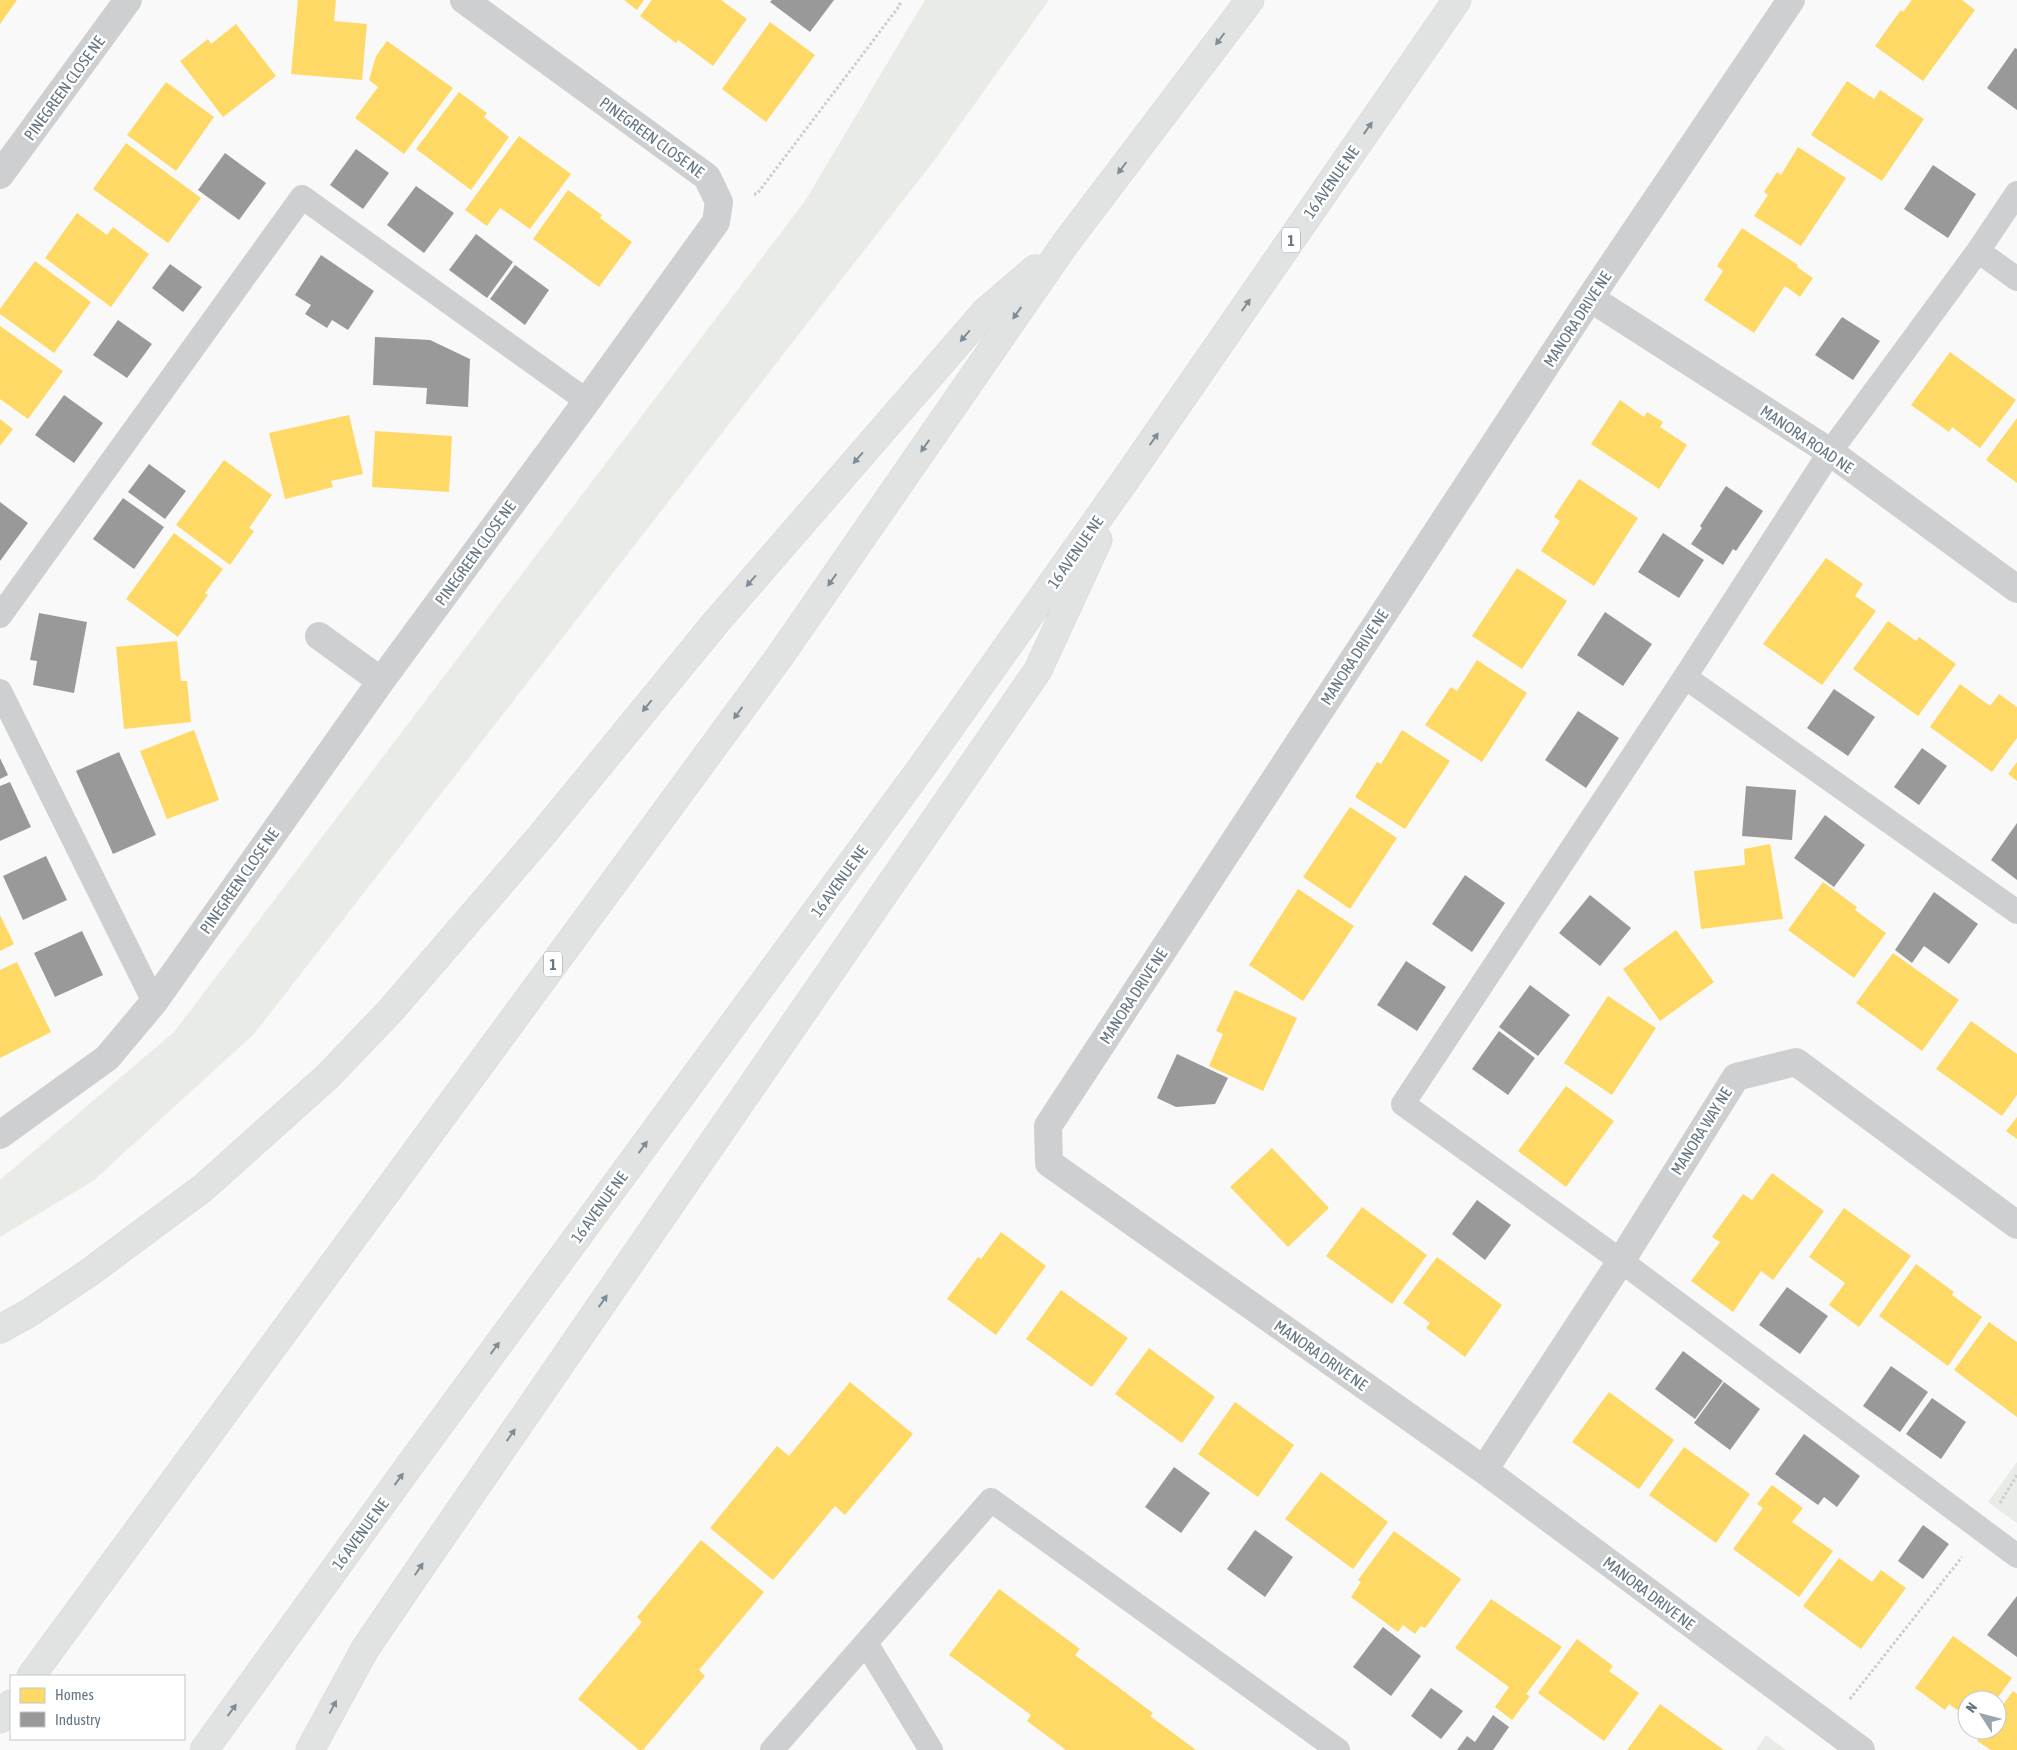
<svg xmlns="http://www.w3.org/2000/svg" width="2017" height="1750" font-family="'Asap Condensed',sans-serif">
	<style>
		.green { fill: #e8ebe6 }
		.homes { fill: #ffd966 }
		.industry { fill: #999 }
		.lines { fill: none; stroke-linecap: round; stroke-linejoin: round }
		.motorway-casing { stroke: #d5d6d6; stroke-width: 29 }
		.path { stroke: #cbcccd; stroke-width: 3; stroke-dasharray: 2.5 2.5; stroke-linecap: butt }
		.service { stroke: #cecfd0; stroke-width: 24 }
		.minor { stroke: #cecfd0; stroke-width: 28 }
		.motorway { stroke: #e1e2e2; stroke-width: 28 }
		.oneway { fill: #7e8c96 }
		.labels { text-anchor: middle; dominant-baseline: central; stroke-width: 5; stroke-linejoin: round; paint-order: stroke }
		.shield { fill: #fff; stroke: #939fa8; stroke-width: 1 }
		.shield-label { font-size: 15px; font-weight: bold; fill: #657683 }
		.street-label { font-size: 16px; fill: #657683; stroke: #fff }
	</style>
	<rect width="100%" height="100%" fill="#f9f9f9"/>
	<path class="green" d="M925,0H1049L936,158L254,1034L93,1181L0,1237V1180L174,1032L805,201Z
		M2017,1462V1523L1988,1502Z
		M1766,1735L1786,1750H1756Z"/>
	<path class="homes" d="M0,0H17L0,24Z
		M298,0H336L334,21L367,24L362,80L291,74Z
		M624,0H644L637,10Z
		M652,0H721L747,19L713,66L678,40L676,43L640,16Z
		M1912,0H1962L1975,10L1923,81L1875,46L1901,10L1903,12Z
		M770,22L815,55L766,122L722,89Z
		M236,24L276,76L223,117L180,61L208,39L211,44Z
		M387,41L453,88L404,154L355,118L378,87L369,80L376,56Z
		M1847,81L1874,99L1880,90L1924,119L1882,181L1811,135Z
		M166,82L214,117L176,171L127,135Z
		M459,92L487,113L484,117L509,137L471,190L416,149Z
		M519,136L571,174L530,229L500,208L487,226L465,210Z
		M126,143L201,198L168,243L93,189Z
		M1798,147L1846,178L1801,246L1754,216L1768,195L1764,192L1777,172L1781,175Z
		M568,190L602,215L600,218L632,242L599,287L533,239Z
		M77,213L107,235L113,227L149,254L111,307L45,258Z
		M1742,228L1798,265L1797,267L1813,278L1800,297L1785,286L1754,333L1704,300L1723,271L1717,266Z
		M35,261L91,302L54,353L0,314V309Z
		M0,326L63,371L28,419L0,399Z
		M1950,352L2016,400L1980,448L1952,427L1949,432L1911,405Z
		M1620,400L1644,417L1647,412L1663,422L1660,427L1687,445L1659,489L1591,444Z
		M349,415L363,474L331,481L333,487L285,499L269,433Z
		M2017,418V483L1986,460Z
		M0,419L13,429L0,446Z
		M375,431L452,436L449,492L372,487Z
		M224,460L272,495L249,528L254,531L230,565L176,525Z
		M1579,479L1638,518L1594,586L1541,551L1560,521L1554,517Z
		M174,533L223,569L205,593L208,595L178,637L126,599Z
		M1826,558L1863,584L1855,596L1876,611L1822,685L1763,644Z
		M1517,568L1567,601L1522,669L1472,636Z
		M1888,621L1916,641L1919,637L1956,664L1918,716L1853,669Z
		M177,641L181,681H187L191,722L124,729L116,647Z
		M1477,660L1527,693L1482,762L1425,725L1451,687L1457,691Z
		M1960,684L1990,706L1999,694L2017,707V738L1992,772L1930,727Z
		M194,730L219,800L167,819L140,751Z
		M1402,730L1450,761L1405,829L1355,797L1377,762L1381,764Z
		M2017,762V781L2008,774Z
		M1350,807L1397,838L1350,909L1303,877Z
		M1770,844L1783,919L1701,929L1694,871L1745,865L1744,849Z
		M1823,882L1857,907L1855,910L1886,933L1854,978L1788,930Z
		M1298,889L1354,926L1303,1001L1249,965Z
		M0,915L14,944L0,951Z
		M1676,930L1714,982L1660,1021L1623,969Z
		M1893,953L1959,1000L1922,1051L1856,1003Z
		M17,962L51,1032L0,1058V970Z
		M1235,990L1297,1018L1263,1091L1209,1066L1223,1034L1216,1031Z
		M1608,996L1656,1028L1612,1095L1564,1063Z
		M1971,1021L2017,1054V1095L2002,1116L1936,1069Z
		M1566,1086L1614,1121L1566,1187L1518,1151Z
		M2017,1117V1139L2006,1131Z
		M1272,1148L1329,1208L1288,1247L1230,1187Z
		M1772,1173L1824,1211L1773,1280L1761,1271L1733,1312L1691,1281L1720,1242L1712,1237L1743,1194L1752,1200Z
		M1362,1207L1427,1255L1392,1304L1326,1256Z
		M1844,1208L1911,1256L1859,1327L1829,1305L1845,1283L1809,1257Z
		M1001,1232L1046,1266L996,1335L947,1299L978,1257L981,1259Z
		M1437,1257L1502,1305L1465,1357L1426,1328L1430,1323L1403,1303Z
		M1916,1264L1954,1292L1952,1295L1982,1317L1948,1366L1879,1316Z
		M1061,1290L1128,1338L1092,1387L1026,1339Z
		M1989,1322L2017,1342V1417L1954,1370Z
		M1149,1348L1215,1397L1182,1443L1115,1394Z
		M850,1382L913,1434L845,1515L835,1506L773,1580L710,1528L777,1446L789,1456Z
		M1609,1392L1674,1440L1639,1489L1572,1442Z
		M1235,1402L1294,1445L1258,1497L1198,1454Z
		M1684,1447L1750,1494L1716,1543L1649,1495Z
		M1321,1472L1388,1522L1353,1569L1285,1519Z
		M1772,1485L1803,1508L1792,1522L1833,1551L1799,1597L1733,1549L1763,1508L1757,1504Z
		M1394,1531L1461,1579L1425,1628L1421,1626L1415,1634L1403,1625L1398,1632L1351,1597L1361,1582L1358,1580Z
		M701,1540L764,1592L699,1670L705,1676L643,1750H639L578,1699L642,1622L637,1617Z
		M1839,1558L1872,1582L1881,1570L1906,1588L1861,1649L1803,1606Z
		M999,1589L1080,1649L1075,1655L1153,1713L1150,1716L1196,1750H1066L1027,1721L1031,1715L949,1655Z
		M1491,1599L1562,1647L1526,1694L1530,1696L1512,1720L1495,1707L1509,1687L1455,1648Z
		M1953,1636L2012,1678L1996,1700H1967V1717L1949,1704L1945,1710L1915,1688Z
		M1577,1639L1613,1666L1609,1671L1639,1693L1604,1741L1538,1693Z
		M2013,1691L2017,1694V1750H1991L1977,1741L1985,1730H1997V1713Z
		M1660,1704L1724,1750H1627Z"/>
	<path class="industry" d="M772,0H834L810,32L770,2Z
		M2015,48L2017,49V110L1987,88Z
		M356,149L389,173L363,209L330,185Z
		M225,153L266,183L239,220L198,190Z
		M1933,165L1976,194L1948,238L1904,209Z
		M416,186L454,213L424,253L387,225Z
		M476,234L513,262L487,298L449,270Z
		M321,255L374,291L348,330L332,320L327,328L305,314L311,305L295,295Z
		M170,264L202,287L183,312L152,288Z
		M515,265L549,290L525,325L490,299Z
		M1842,317L1880,341L1853,380L1815,355Z
		M118,320L152,344L127,378L93,355Z
		M375,337L430,340L470,359L468,407L426,404L427,388L373,385Z
		M64,395L103,423L74,463L35,435Z
		M149,464L186,491L165,519L128,492Z
		M1726,486L1763,511L1736,551L1733,549L1723,565L1691,544L1702,528L1700,526Z
		M123,498L164,527L134,569L93,539Z
		M0,502L28,523L0,561Z
		M1663,533L1704,560L1679,598L1638,572Z
		M1605,612L1652,644L1623,686L1577,655Z
		M39,613L87,622L74,693L33,685L37,661L30,660Z
		M1834,689L1875,717L1848,756L1807,728Z
		M1578,711L1619,738L1586,788L1545,760Z
		M1922,748L1947,766L1919,805L1894,787Z
		M119,752L156,835L113,854L76,771Z
		M0,758L8,775L0,779Z
		M10,782L31,827L0,841V786Z
		M1746,786L1796,790L1792,840L1742,836Z
		M1825,815L1865,845L1834,887L1794,858Z
		M2017,823V880L1991,860Z
		M46,856L67,900L23,920L3,876Z
		M1465,875L1505,903L1472,952L1432,924Z
		M1934,892L1978,924L1949,964L1924,946L1912,963L1895,950Z
		M1590,895L1631,928L1600,966L1559,933Z
		M82,931L103,975L55,997L34,953Z
		M1406,961L1446,987L1417,1031L1377,1005Z
		M1530,985L1570,1015L1538,1056L1499,1027Z
		M1499,1031L1535,1058L1508,1095L1472,1069Z
		M1177,1054L1228,1078L1215,1104L1176,1107L1157,1098Z
		M1477,1200L1511,1225L1485,1260L1452,1234Z
		M1787,1287L1828,1316L1800,1354L1759,1325Z
		M1683,1351L1723,1381L1695,1419L1655,1389Z
		M1891,1366L1928,1392L1900,1432L1863,1406Z
		M1724,1382L1760,1409L1730,1450L1694,1423Z
		M1932,1398L1966,1422L1941,1459L1906,1434Z
		M1804,1434L1860,1476L1837,1507L1824,1497L1818,1505L1775,1474Z
		M1174,1467L1210,1493L1181,1533L1145,1507Z
		M1923,1525L1949,1544L1923,1579L1898,1561Z
		M1255,1530L1293,1557L1265,1597L1227,1569Z
		M2017,1596V1657L1987,1635Z
		M1383,1627L1421,1656L1391,1696L1353,1667Z
		M1431,1688L1463,1711L1441,1739L1411,1716Z
		M1493,1715L1509,1727L1493,1750H1457L1467,1736L1475,1742Z"/>
	<g class="lines">
		<defs>
			<path id="motorway" d="M0,1329L29,1313L90,1272L203,1188L328,1076L392,1009L541,836L717,621L985,312L1035,269
				M31,1676L780,656L1065,244L1250,0
				M0,1719L11,1704
				M204,1750L407,1469L922,767L1126,479L1457,0
				M310,1750L365,1649L416,1574L1038,670L1098,540"/>
		</defs>
		<use href="#motorway" class="motorway-casing"/>
		<path class="path" d="M754,194H757L900,5L899,0
			M2000,1503L2017,1475
			M1850,1699L1962,1557"/>
		<path class="service" d="M2017,193L1978,251L1830,452L1685,677L1403,1104L1621,1261L2017,1556
			M1978,251L2017,279
			M0,616L302,197L587,401
			M1685,677L2017,912
			M0,691L154,1002
			M866,1643L931,1750
			M772,1750L991,1500L1338,1750"/>
		<path class="minor" d="M1791,0L1590,298L1048,1126L1049,1163L1484,1470L1861,1750
			M0,175L128,0
			M1590,298L1830,452L2017,589
			M319,636L381,681
			M0,1135L107,1058L154,1002L381,681L587,401L716,222L719,202L707,177L464,0
			M1484,1470L1621,1261L1736,1077L1796,1062L2017,1225"/>
		<use href="#motorway" class="motorway"/>
	</g>
	<defs><path id="oneway-solid" d="M-6-.8H1V-3.2L6.5 0L1 3.2V.8H-6Z" transform="scale(1.25)"/></defs>
	<g class="oneway">
		<use href="#oneway-solid" transform="translate(1220 39) rotate(127)"/>
		<use href="#oneway-solid" transform="translate(1368 128) rotate(-55)"/>
		<use href="#oneway-solid" transform="translate(1122 168) rotate(127)"/>
		<use href="#oneway-solid" transform="translate(1246 305) rotate(-55)"/>
		<use href="#oneway-solid" transform="translate(1017 313) rotate(125)"/>
		<use href="#oneway-solid" transform="translate(965 336) rotate(131)"/>
		<use href="#oneway-solid" transform="translate(1154 439) rotate(-55)"/>
		<use href="#oneway-solid" transform="translate(925 446) rotate(125)"/>
		<use href="#oneway-solid" transform="translate(858 458) rotate(131)"/>
		<use href="#oneway-solid" transform="translate(832 580) rotate(125)"/>
		<use href="#oneway-solid" transform="translate(751 581) rotate(131)"/>
		<use href="#oneway-solid" transform="translate(647 706) rotate(129)"/>
		<use href="#oneway-solid" transform="translate(738 713) rotate(126)"/>
		<use href="#oneway-solid" transform="translate(643 1147) rotate(-54)"/>
		<use href="#oneway-solid" transform="translate(603 1301) rotate(-55)"/>
		<use href="#oneway-solid" transform="translate(495 1348) rotate(-54)"/>
		<use href="#oneway-solid" transform="translate(511 1435) rotate(-55)"/>
		<use href="#oneway-solid" transform="translate(399 1479) rotate(-54)"/>
		<use href="#oneway-solid" transform="translate(419 1569) rotate(-56)"/>
		<use href="#oneway-solid" transform="translate(333 1707) rotate(-62)"/>
		<use href="#oneway-solid" transform="translate(232 1710) rotate(-54)"/>
	</g>
	<g class="labels">
		<g class="shield">
			<rect x="1282" y="227.5" width="18" height="25" rx="4"/>
			<rect x="544" y="951.5" width="18" height="25" rx="4"/>
		</g>
		<g class="shield-label">
			<text x="1291" y="240">1</text>
			<text x="553" y="964">1</text>
		</g>
		<g class="street-label">
			<text transform="translate(64 88) rotate(-54)">PINEGREEN CLOSE NE</text>
			<text transform="translate(652 137) rotate(36)">PINEGREEN CLOSE NE</text>
			<text transform="translate(1331 182) rotate(-55)">16 AVENUE NE</text>
			<text transform="translate(1577 319) rotate(-57)">MANORA DRIVE NE</text>
			<text transform="translate(1807 439) rotate(34)">MANORA ROAD NE</text>
			<text transform="translate(1075 552) rotate(-55)">16 AVENUE NE</text>
			<text transform="translate(475 553) rotate(-54)">PINEGREEN CLOSE NE</text>
			<text transform="translate(1354 657) rotate(-57)">MANORA DRIVE NE</text>
			<text transform="translate(239 881) rotate(-55)">PINEGREEN CLOSE NE</text>
			<text transform="translate(839 881) rotate(-54)">16 AVENUE NE</text>
			<text transform="translate(1133 996) rotate(-57)">MANORA DRIVE NE</text>
			<text transform="translate(1701 1131) rotate(-58)">MANORA WAY NE</text>
			<text transform="translate(599 1207) rotate(-54)">16 AVENUE NE</text>
			<text transform="translate(1321 1355) rotate(35)">MANORA DRIVE NE</text>
			<text transform="translate(360 1534) rotate(-54)">16 AVENUE NE</text>
			<text transform="translate(1649 1593) rotate(37)">MANORA DRIVE NE</text>
		</g>
	</g>
	<rect x="10" y="1675" width="175" height="65" fill="#ffffff" stroke="#c1c8cd"/>
	<rect x="20" y="1688" width="25" height="15" fill="#ffd966" stroke="#c1c8cd"/>
	<text x="55" y="1700" font-size="15" fill="#657683">Homes</text>
	<rect x="20" y="1712" width="25" height="15" fill="#999999" stroke="#c1c8cd"/>
	<text x="55" y="1725" font-size="15" fill="#657683">Industry</text>
	<g transform="translate(1982 1715) rotate(306)"><circle r="24" fill="#ffffff" stroke="#c1c8cd"/>
	<path d="M0-4L9 19L0 12L-9 19Z" fill="#99a4ac"/>
	<text y="-8" font-size="14" font-weight="bold" text-anchor="middle" fill="#657683">N</text>
	</g>
</svg>
